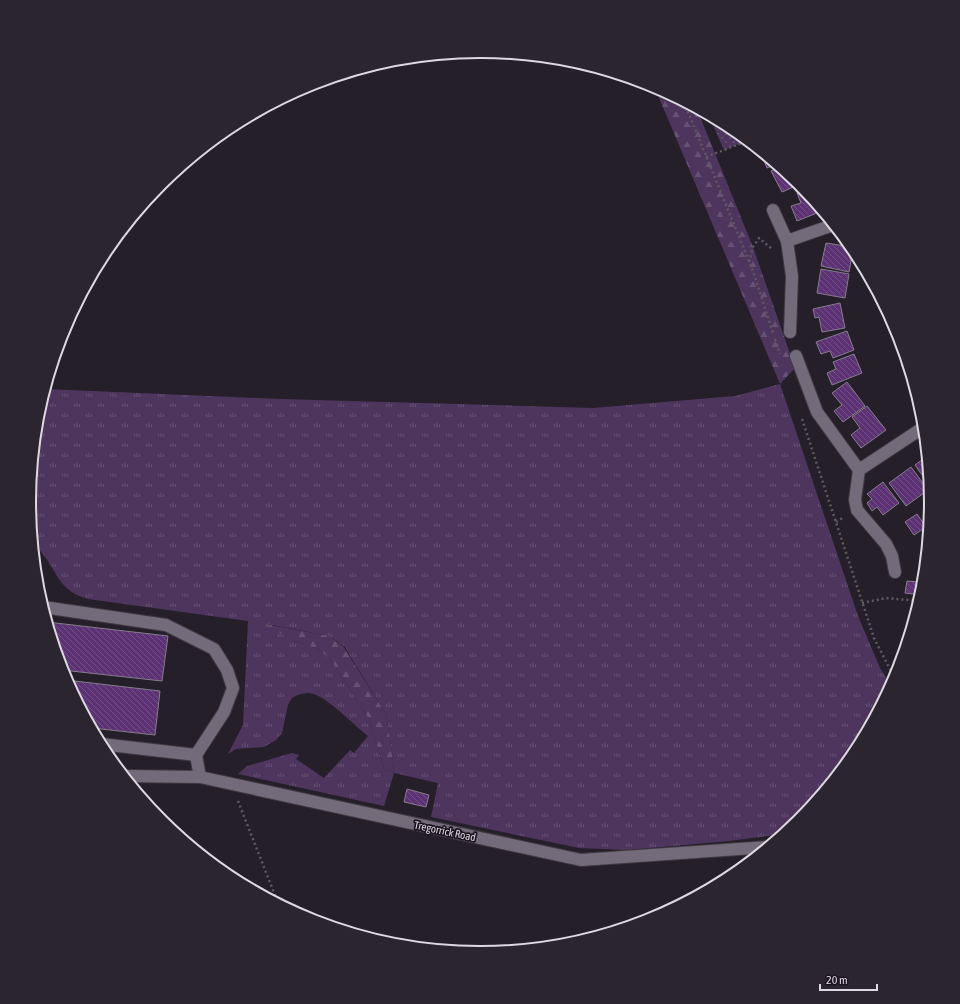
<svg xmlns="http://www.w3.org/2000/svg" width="960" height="1004" font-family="'Asap Condensed',sans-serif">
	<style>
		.grass { fill: url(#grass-tufts); fill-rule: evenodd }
		.forest { fill: url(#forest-firs) }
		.park { fill: url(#park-dots) }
		.building { fill: url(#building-back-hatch); stroke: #867d8b }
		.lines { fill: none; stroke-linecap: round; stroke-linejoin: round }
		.minor-casing { stroke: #403a43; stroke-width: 14 }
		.path { stroke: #5e5962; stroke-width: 2.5; stroke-dasharray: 2 3; stroke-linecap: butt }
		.minor { stroke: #736b79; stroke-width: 12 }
		.labels { text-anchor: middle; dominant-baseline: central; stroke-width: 3.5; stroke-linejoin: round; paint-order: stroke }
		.street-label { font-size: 11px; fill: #ddd9e0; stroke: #1c1520 }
		.rim { fill: none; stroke: #ddd9e0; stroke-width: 2 }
	</style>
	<defs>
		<pattern id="grass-tufts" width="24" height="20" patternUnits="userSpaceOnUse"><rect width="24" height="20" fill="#4e355d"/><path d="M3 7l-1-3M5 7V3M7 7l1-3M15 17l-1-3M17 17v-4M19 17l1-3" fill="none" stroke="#675274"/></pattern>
		<pattern id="forest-firs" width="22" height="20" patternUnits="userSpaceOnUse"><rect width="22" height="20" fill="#4e355d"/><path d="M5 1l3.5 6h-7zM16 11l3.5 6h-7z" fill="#675274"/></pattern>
		<pattern id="park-dots" width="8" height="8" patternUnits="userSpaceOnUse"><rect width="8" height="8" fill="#4e355d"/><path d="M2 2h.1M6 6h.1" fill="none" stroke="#675274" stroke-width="1.8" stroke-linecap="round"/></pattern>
		<pattern id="building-back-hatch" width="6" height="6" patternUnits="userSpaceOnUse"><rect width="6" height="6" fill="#5c3275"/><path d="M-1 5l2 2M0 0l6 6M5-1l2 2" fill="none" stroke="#734f88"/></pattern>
	</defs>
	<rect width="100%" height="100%" fill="#251f2a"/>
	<path class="grass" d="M780,384L858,616L880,668L891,685L855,753L799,821L783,834L729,841L627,850L579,848L431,817L438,783L394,773L384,806L238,774L247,766L292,753L299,755L296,759L324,778L350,750L354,753L368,736C354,725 331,701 316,695C307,691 299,694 292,698L288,705L282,733L276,740L264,747L236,749L228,754L243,725L248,621L88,599C53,589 58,565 33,544L29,502L38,414L45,389L281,399L593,408L735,396ZM267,624L329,636L344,646L386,714L392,751L394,773L384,769L369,719L330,659L318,649L294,641Z"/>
	<path class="forest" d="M654,86L697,109L753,247L795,368L780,384Z
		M265,624L329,636L343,646L386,714L392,751L394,773L384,769L369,719L330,659L318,649L294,641Z"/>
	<path class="park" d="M709,116L731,127L747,141L724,150Z"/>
	<path class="building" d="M765,155L776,164L767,168L762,156Z
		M779,167L799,183L800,184L782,192L771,171Z
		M805,190L822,211L797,221L791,206L801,203L797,193Z
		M826,243L852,247L853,250L849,272L821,266Z
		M821,269L849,274L845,298L817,293Z
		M840,303L845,328L822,332L819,317L815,318L813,309Z
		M847,331L854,350L833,358L830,351L821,354L816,342Z
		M854,354L862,373L832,385L827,373L836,369L833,362Z
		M906,362L911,377V378L901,365Z
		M847,382L865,406L843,422L834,411L842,405L832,393Z
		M867,406L886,430L861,448L851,435L860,428L852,417Z
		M927,456L929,485L915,465Z
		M911,467L928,490L906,506L889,483Z
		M883,482L899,503L883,515L877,507L872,511L867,503L872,499L867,494Z
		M917,514L926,527L914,535L905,522Z
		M921,568H924L921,595L905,593L907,581L919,582Z
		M47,622L168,636L162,681L62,670Z
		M66,680L160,691L155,735L92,728Z
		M407,789L429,795L426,807L404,802Z"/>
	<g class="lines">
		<defs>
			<path id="minor" d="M773,210L787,241
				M790,332L792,276L787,241L833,225
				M796,356L817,412L859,470L855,500L857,510L886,544L892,556L895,572
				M859,470L924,427
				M43,607L166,625L214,649L227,670L233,688L224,712L196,755L200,777
				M101,744L196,755
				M125,776L200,777L581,860L767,847"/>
		</defs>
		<use href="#minor" class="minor-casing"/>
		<path class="path" d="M684,102L753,271L773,333
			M706,157L747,141
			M749,262L753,247L759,238L772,249
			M775,339L780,354
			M802,419L874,638L895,679
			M836,522L844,517
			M862,603L886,598L919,601
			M238,801L278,903"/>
		<use href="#minor" class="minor"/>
	</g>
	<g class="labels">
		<g class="street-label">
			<text transform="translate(445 831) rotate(12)">Tregorrick Road</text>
		</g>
	</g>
	<path d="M0 0H960V1004H0ZM36 502a444 444 0 1 1 888 0a444 444 0 1 1-888 0Z" fill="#2b252f" fill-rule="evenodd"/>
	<path class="rim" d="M36 502a444 444 0 1 1 888 0a444 444 0 1 1-888 0Z"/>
	<path d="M820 984v6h57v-6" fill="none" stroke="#ddd9e0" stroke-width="2"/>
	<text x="826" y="984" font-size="12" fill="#ddd9e0" stroke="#1c1520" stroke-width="3" paint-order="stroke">20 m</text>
</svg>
